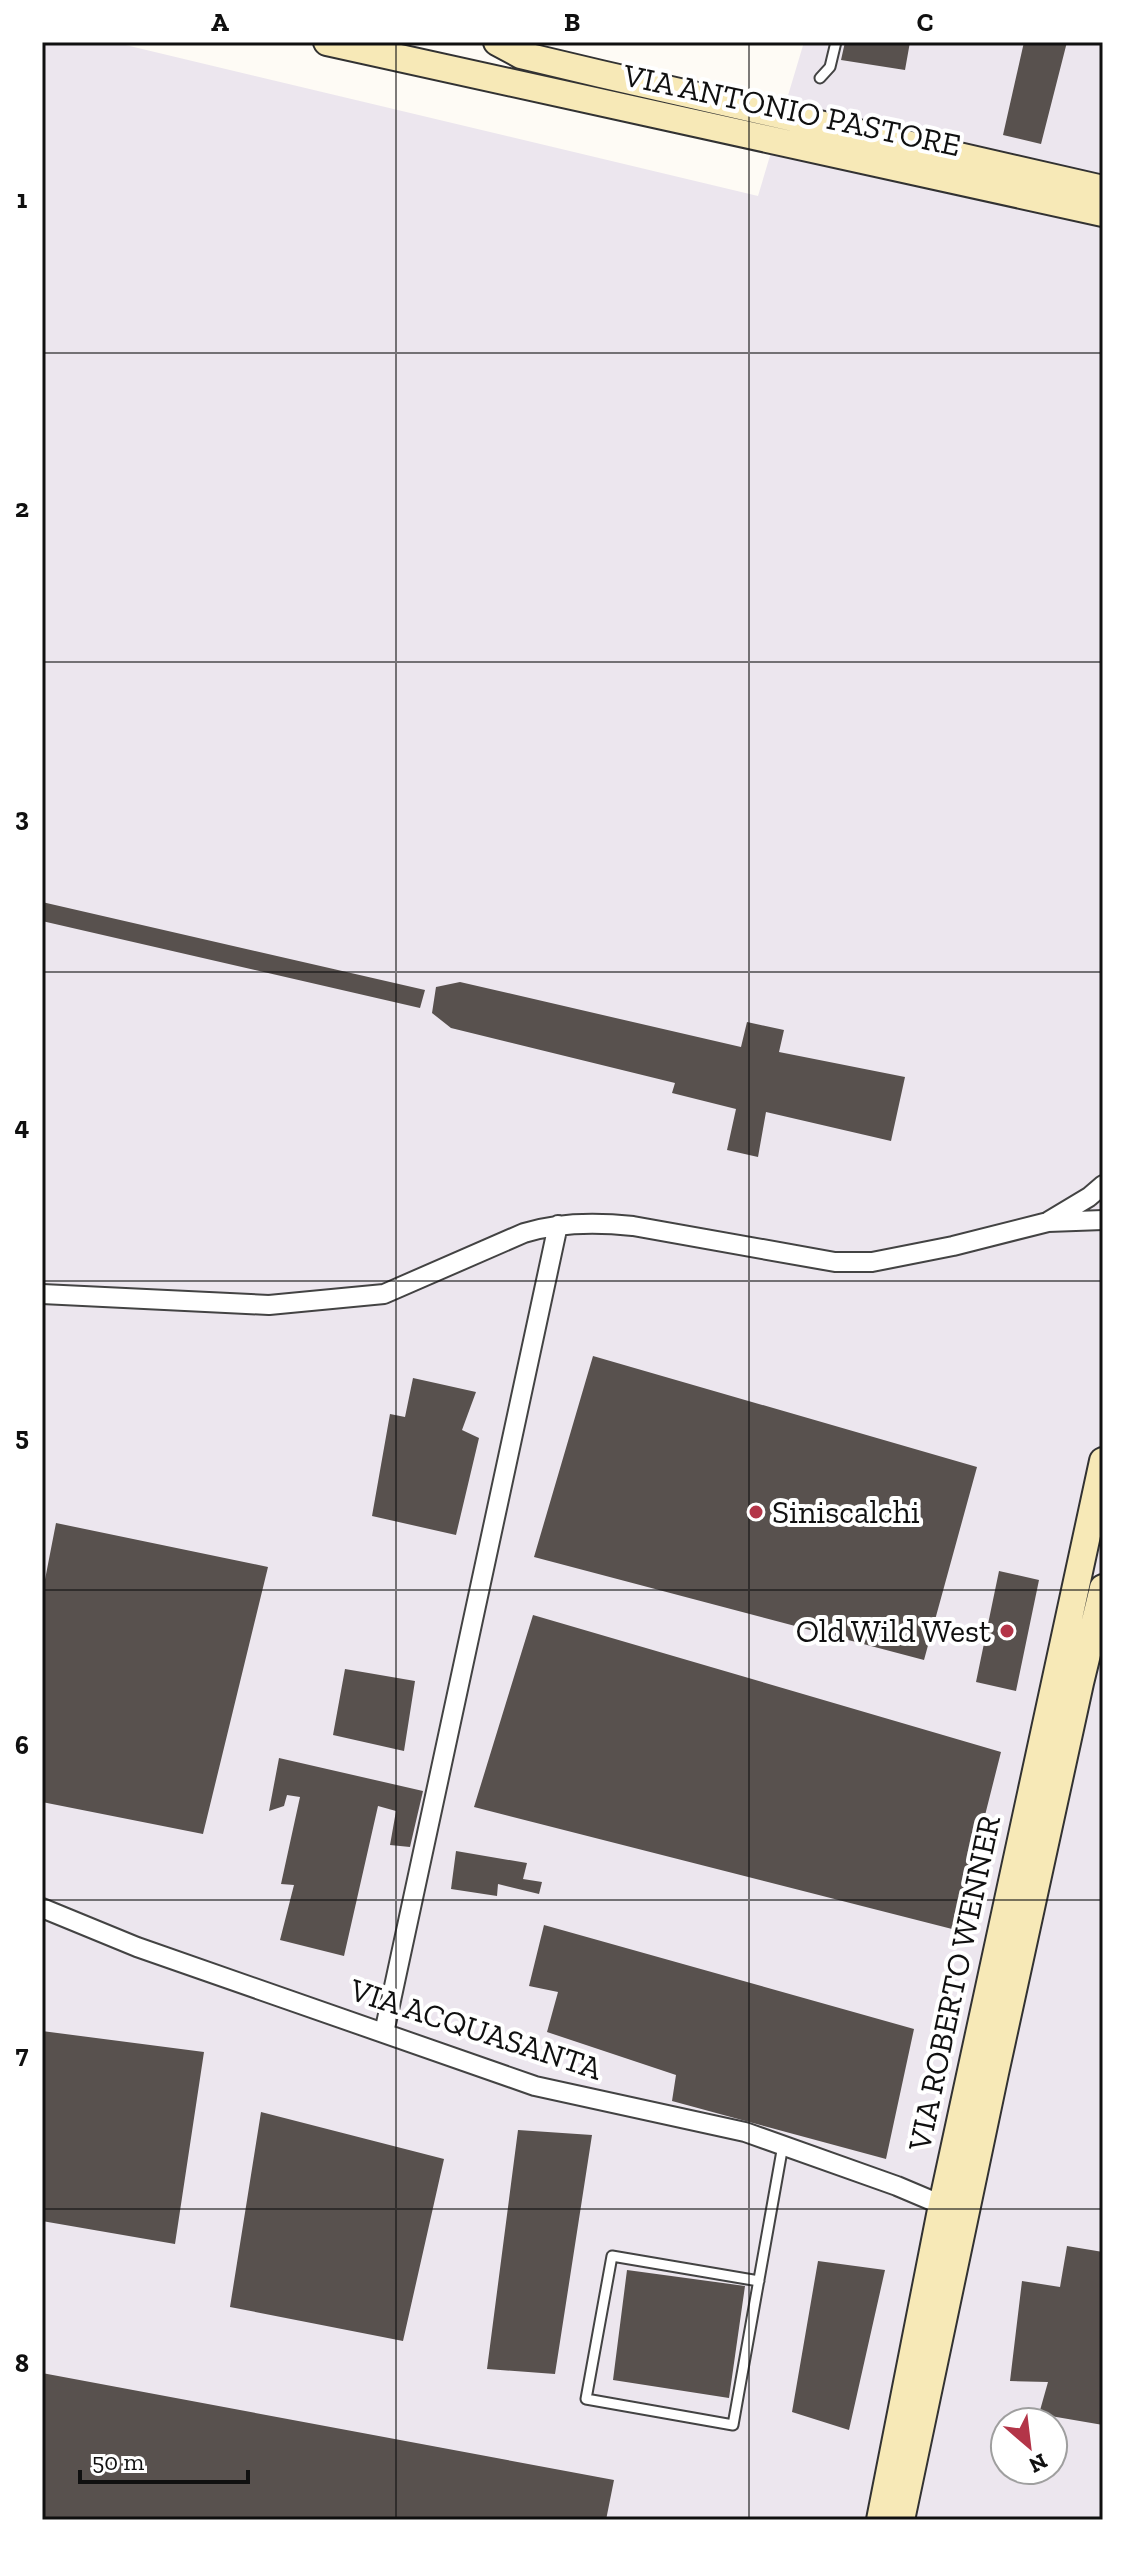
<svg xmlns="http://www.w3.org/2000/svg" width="1145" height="2562" font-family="'Zilla Slab',serif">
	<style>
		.industrial { fill: #ece6ee; fill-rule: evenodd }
		.building { fill: #58514e }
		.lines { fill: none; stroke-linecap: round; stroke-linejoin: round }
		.service-casing { stroke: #434343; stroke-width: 13 }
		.minor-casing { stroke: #434343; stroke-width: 22 }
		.secondary-casing { stroke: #323232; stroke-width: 30 }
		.service { stroke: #fff; stroke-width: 9 }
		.minor { stroke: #fff; stroke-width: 18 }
		.secondary { stroke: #f7e9b7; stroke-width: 26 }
		.grid { fill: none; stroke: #101010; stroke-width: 2; stroke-opacity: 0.55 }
		.poi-dot { fill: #b33548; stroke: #fff; stroke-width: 3 }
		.labels { text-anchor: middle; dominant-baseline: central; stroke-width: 8; stroke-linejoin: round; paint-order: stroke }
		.street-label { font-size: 32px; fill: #101010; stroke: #fff }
		.poi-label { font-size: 32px; fill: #101010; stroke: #fff; text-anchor: start }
		.neatline { fill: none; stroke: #101010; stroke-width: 3 }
		.grid-label { font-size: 26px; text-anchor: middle; font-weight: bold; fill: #101010 }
	</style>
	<rect width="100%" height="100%" fill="#fefbf5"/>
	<path class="industrial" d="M42,42H113L758,196L804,42H1103V2520H42ZM1005,2422H1053V2470H1005Z"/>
	<path class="building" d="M845,42H910L905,70L841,60Z
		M1024,42H1067L1041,144L1003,135Z
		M42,902L425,990L420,1008L42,921Z
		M460,982L741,1047L747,1022L784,1030L779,1052L905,1077L891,1141L766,1112L758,1157L727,1150L736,1109L672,1093L675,1083L451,1028L432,1013L436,987Z
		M593,1356L977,1467L924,1660L534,1557Z
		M413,1378L476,1392L462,1430L479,1438L456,1535L372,1516L390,1414L405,1417Z
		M56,1523L268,1567L203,1834L42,1802V1595Z
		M999,1571L1039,1580L1016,1691L976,1682Z
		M533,1615L1001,1752L956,1930L474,1807Z
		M345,1669L415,1681L404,1751L333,1735Z
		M279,1758L423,1791L410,1847L390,1845L396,1811L378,1806L344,1956L280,1940L294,1885L281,1884L300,1797L287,1795L284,1806L269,1811Z
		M456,1851L527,1863L523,1879L542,1882L539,1894L498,1884L497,1896L451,1889Z
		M544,1925L914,2029L886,2159L672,2101L676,2075L547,2032L558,1992L529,1986Z
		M42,2031L204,2052L175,2244L42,2221Z
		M261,2112L444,2159L403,2341L230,2307Z
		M518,2130L592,2135L555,2374L487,2369Z
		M1067,2246L1103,2252V2425L1039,2414L1048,2382L1010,2381L1022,2281L1060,2287Z
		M818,2261L885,2270L849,2430L792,2412Z
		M627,2270L745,2286L729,2398L613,2380Z
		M42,2373L614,2480L606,2520H42Z"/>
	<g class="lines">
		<defs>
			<path id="service" d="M820,78L830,67L836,42
				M759,2281L612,2256L586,2399L733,2425C750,2332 766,2238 783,2145"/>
			<path id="minor" d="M1049,1221L1089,1197L1103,1185
				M42,1294L269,1305L384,1294L524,1233C559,1222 596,1222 633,1226L835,1262H872L953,1246L1048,1222L1103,1220
				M42,1908L137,1947L535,2086L745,2132L897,2186L942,2205
				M384,2033L558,1225"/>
			<path id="secondary" d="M327,42L1103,213
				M497,42L521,55L601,74L1103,189
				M880,2520L942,2205L1103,1461
				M901,2520L995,2073L1080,1683L1103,1588"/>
		</defs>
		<use href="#service" class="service-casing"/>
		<use href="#minor" class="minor-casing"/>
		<use href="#secondary" class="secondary-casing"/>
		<use href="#service" class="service"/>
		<use href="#minor" class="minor"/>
		<use href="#secondary" class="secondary"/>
	</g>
	<path class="grid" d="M396,42V2520M749,42V2520M42,353H1103M42,662H1103M42,972H1103M42,1281H1103M42,1590H1103M42,1900H1103M42,2209H1103"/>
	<g class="poi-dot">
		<circle cx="756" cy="1512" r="8"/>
		<circle cx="1007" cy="1631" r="8"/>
	</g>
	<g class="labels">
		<g class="street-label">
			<text transform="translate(792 110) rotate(12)">VIA ANTONIO PASTORE</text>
			<text transform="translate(954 1983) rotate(-78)">VIA ROBERTO WENNER</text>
			<text transform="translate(476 2029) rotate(18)">VIA ACQUASANTA</text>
		</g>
		<g class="poi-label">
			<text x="772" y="1512">Siniscalchi</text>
			<text x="991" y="1631" text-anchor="end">Old Wild West</text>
		</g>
	</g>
	<rect width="1145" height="2562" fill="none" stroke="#ffffff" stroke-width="88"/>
	<g transform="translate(1029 2446) rotate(152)"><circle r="38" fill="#ffffff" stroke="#9f9f9f" stroke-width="2"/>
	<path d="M0-6L14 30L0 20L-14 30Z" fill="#b33548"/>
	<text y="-12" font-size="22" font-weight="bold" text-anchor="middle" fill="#101010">N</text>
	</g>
	<path d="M80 2470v12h168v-12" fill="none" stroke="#101010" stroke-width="4"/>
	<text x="92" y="2470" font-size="24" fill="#101010" stroke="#ffffff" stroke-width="6" paint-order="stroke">50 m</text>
	<rect x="44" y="44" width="1057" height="2474" class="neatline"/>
	<g class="grid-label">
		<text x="220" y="31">A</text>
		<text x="572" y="31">B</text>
		<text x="925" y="31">C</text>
		<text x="22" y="208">1</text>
		<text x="22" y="517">2</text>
		<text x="22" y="826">3</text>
		<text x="22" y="1135">4</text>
		<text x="22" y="1445">5</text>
		<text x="22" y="1754">6</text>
		<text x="22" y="2063">7</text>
		<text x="22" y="2372">8</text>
	</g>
</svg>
